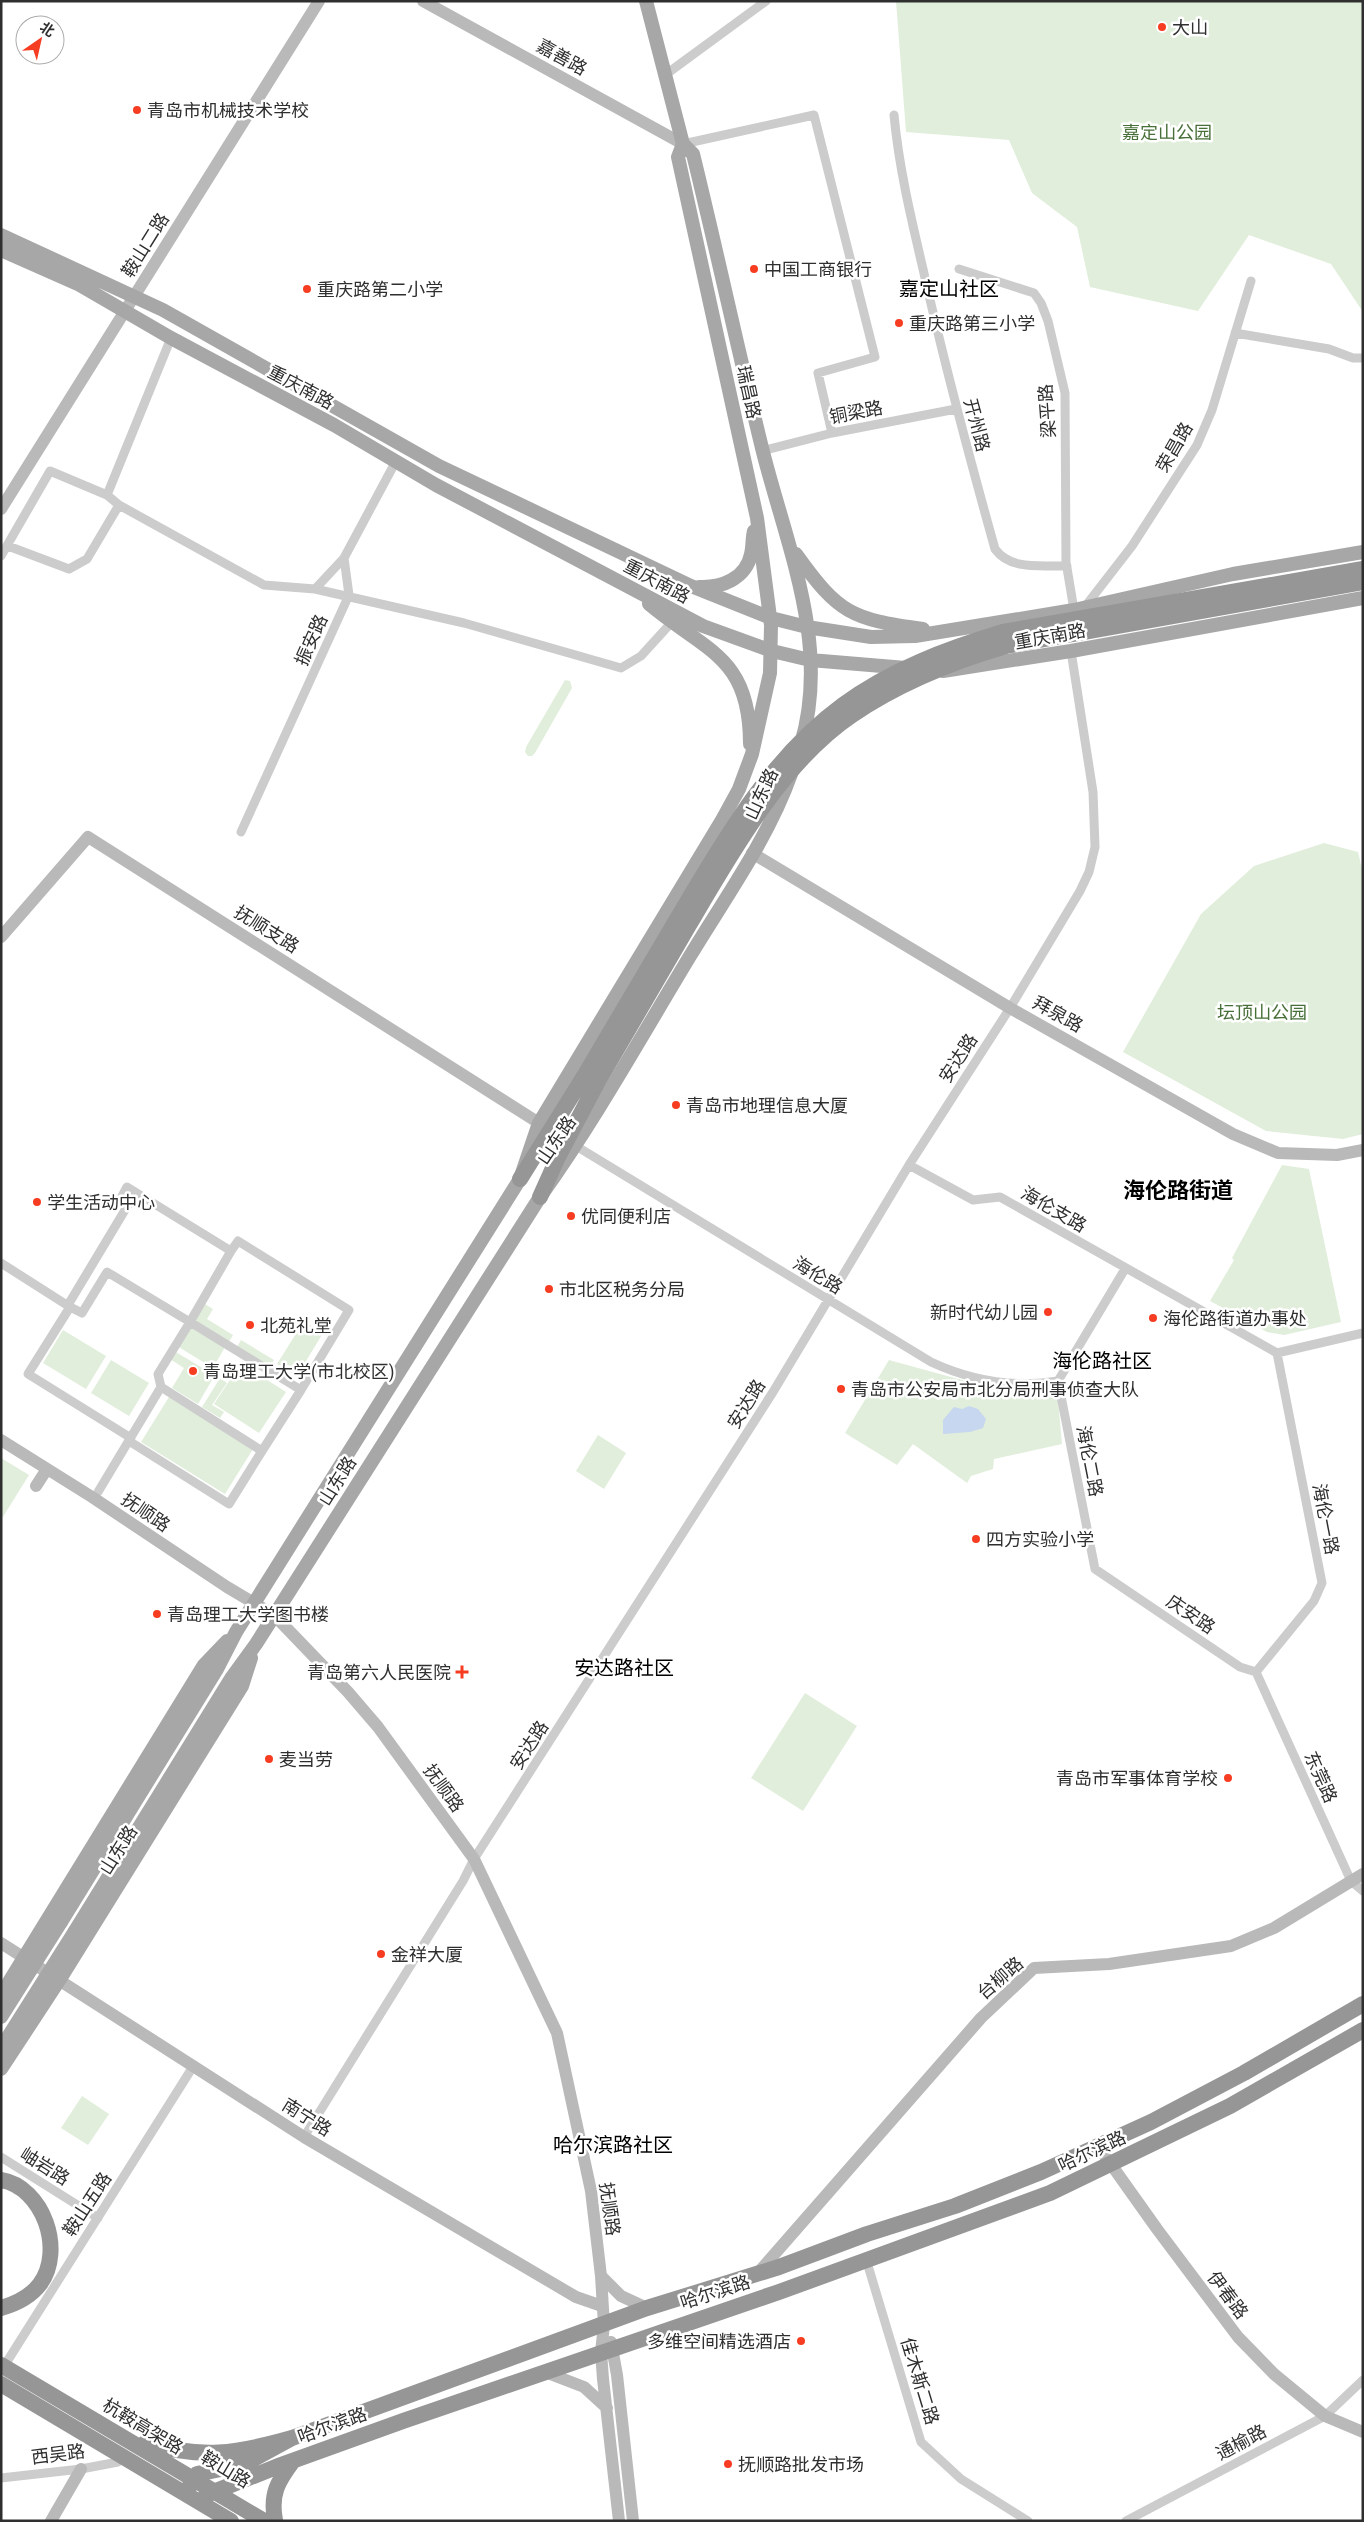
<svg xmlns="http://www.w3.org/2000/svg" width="1364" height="2522" font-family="'Roboto Condensed','Noto Sans SC',sans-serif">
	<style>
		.green { fill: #e1eedb }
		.water { fill: #c6d7ef }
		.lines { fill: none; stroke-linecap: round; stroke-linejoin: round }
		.street { stroke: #ccc; stroke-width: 9 }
		.secondary { stroke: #b9b9b9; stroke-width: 12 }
		.primary { stroke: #a7a7a7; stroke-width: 14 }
		.highway { stroke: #969696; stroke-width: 16 }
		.primary-bridge { stroke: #a7a7a7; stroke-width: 14 }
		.highway-bridge { stroke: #969696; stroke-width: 16 }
		.poi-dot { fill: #f63c21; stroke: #fff; stroke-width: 2 }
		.labels { text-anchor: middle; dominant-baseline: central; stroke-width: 5; stroke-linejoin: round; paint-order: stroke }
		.poi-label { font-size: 18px; fill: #2f2f2f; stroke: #fff; text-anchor: start }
		.street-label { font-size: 18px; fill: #2f2f2f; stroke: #fff }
		.park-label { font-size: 18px; fill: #476f38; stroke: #fff }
		.quarter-label { font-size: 20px; fill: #000; stroke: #fff }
		.district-label { font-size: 22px; font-weight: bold; fill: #000; stroke: #fff }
	</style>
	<rect width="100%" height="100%" fill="#fff"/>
	<path class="green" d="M896,1H1363V312L1331,264L1249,235L1198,311L1090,287L1077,227L1032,193L1009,140L906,132Z
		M565,680L570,681L572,688L535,753L532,756H528L525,752L526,747Z
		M1324,843L1358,852L1363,873V1134L1343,1139L1266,1131L1123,1052L1201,914L1254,866Z
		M1282,1165L1309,1169L1341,1322L1284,1335L1267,1332L1210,1301L1234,1260L1232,1258Z
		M205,1304L213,1309L207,1319L233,1335L229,1342L195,1321Z
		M304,1321L323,1333L297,1376L277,1364Z
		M190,1325L225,1347L213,1368L177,1346Z
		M63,1330L106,1356L86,1389L43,1363Z
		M241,1340L274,1360L270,1367L237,1347Z
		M174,1351L211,1373L212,1380L198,1404L172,1388L184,1368L170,1359Z
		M111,1360L149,1383L129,1416L91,1393Z
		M889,1360L969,1382L1017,1390L1057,1388L1062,1444L994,1459L993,1469L971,1476L967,1483L913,1444L897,1465L845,1433Z
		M241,1363L286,1392L259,1433L214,1404Z
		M220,1378L227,1383L212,1405L224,1412L220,1418L202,1407Z
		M169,1397L253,1449L225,1494L141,1442Z
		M598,1435L626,1453L604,1489L576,1471Z
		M1,1458L29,1475L1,1520Z
		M805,1693L857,1726L803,1811L751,1778Z
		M82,2096L109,2114L88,2145L61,2128Z"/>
	<path class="water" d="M969,1406L978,1409L986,1419L983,1428L970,1432L943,1434V1420L954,1407L962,1409Z"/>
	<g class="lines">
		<path class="street" d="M665,75L766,1
			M894,115C899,168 911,218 923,269C944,363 969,456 995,549C1011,571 1042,565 1067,566
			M683,144L814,115L875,357L818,373L832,433
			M959,269L1034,293L1041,303L1048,321L1065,393L1066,562L1074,610
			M1235,333L1329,349L1353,358H1363
			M762,451L832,433L956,409
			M107,495L171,338
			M119,505L264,585L315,589L344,558
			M1,556L50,471L107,495L119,505L87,559L69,569L8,546
			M315,589L464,623L621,668L641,656L671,623
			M1084,608L1132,546L1197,445L1212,410L1251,281
			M241,832L349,595L344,558L396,461
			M576,1146L931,1362C972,1381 1014,1388 1058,1381
			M909,1165L973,1200L1000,1197L1277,1353L1363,1333
			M1,1263L70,1307
			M1125,1269L1058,1381L1095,1569L1240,1667L1256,1672
			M68,1305L128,1205L120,1200L127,1187L231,1251L238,1241L349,1310L301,1390
			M131,1438L28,1374L70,1307L82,1313L107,1272L190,1322L231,1251
			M129,1441L229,1504L262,1451
			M98,1492L161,1387L158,1374L190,1322L301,1390L262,1451L161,1387
			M1256,1672L1314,1601L1322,1583L1277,1353
			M1256,1672L1351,1881L1363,1891
			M304,2137L463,1881L474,1859L773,1392L909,1165L1010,1008L1080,891L1089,872L1095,847L1093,792L1071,651
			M1,2157L98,2218
			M866,2259L921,2442L961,2479L1028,2521
			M8,2360L194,2065
			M1,2478L81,2469L118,2462
			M1126,2521L1325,2416L1363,2380"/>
		<path class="secondary" d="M423,1L683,144
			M1,509L319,1
			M752,853L1010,1008L1233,1134L1278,1153L1337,1155L1363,1150
			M1,937L88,837L539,1123
			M1,1440L92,1497L227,1587L274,1615L348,1692L378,1727L474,1859L557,2033L591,2191L601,2276L604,2325L601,2352L603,2379L619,2521
			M36,1486L47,1469
			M1,1943L304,2137L576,2297L602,2306
			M1098,2146L1157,2229L1238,2337L1274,2374L1325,2416L1363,2432
			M758,2273L981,2018L1034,1968L1109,1964L1231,1946L1274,1928L1363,1874
			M601,2276L621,2296L647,2308
			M611,2342L617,2375L633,2521
			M545,2372L584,2387L607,2408
			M51,2521L81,2469"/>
		<path class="primary" d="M646,1L683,144L693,154C717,252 738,350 762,448C786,545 831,644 801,744
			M1,235L163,310L439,466L691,586L771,618L807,627L871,637L915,636L1074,610L1233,574L1363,552
			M1,250L78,284L171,338L334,425L436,485L703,626L772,651L810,660L906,668
			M796,554C839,614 851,619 923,629
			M699,587C721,588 746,579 751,554C753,547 752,538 754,531
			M649,604C706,652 750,656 750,744
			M943,671L1071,651L1363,598
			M61,1922L217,1669L236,1632L520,1179L539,1123L722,820L739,789L752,754L770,673L771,625L757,518L678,157L683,144
			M75,1931L232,1677L256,1644L540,1197C595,1120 641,1037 690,956C725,898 768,839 791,774
			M1,1995L204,1665L227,1641
			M1,2069L60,1979L242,1686L251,1658"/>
		<path class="highway" d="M520,1179L583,1078
			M540,1197L558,1157L596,1085
			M1,2180C43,2187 65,2250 40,2284C31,2296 15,2304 1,2308
			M145,2443C202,2459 236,2454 292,2438L647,2308L779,2267L867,2234L955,2206L1041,2172L1151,2122L1244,2073L1363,2004
			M188,2489L197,2474L244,2464L292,2438
			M206,2495L281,2465L403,2421L779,2292L1050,2193L1230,2106L1363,2030
			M275,2520C270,2494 278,2481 293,2461"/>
		<path class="primary-bridge" d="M1,2017L61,1922
			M1,2048L75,1931"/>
		<path class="highway-bridge" d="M583,1078C614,1025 646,972 677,919C723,842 769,759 843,705C890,670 947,649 1003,632L1363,569
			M596,1085C627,1032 658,978 689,925C731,854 782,762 852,715C899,683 951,662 1006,646L1363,582
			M1,2365L264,2521
			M1,2384L231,2521"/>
	</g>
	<g class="poi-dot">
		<circle cx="1162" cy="27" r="5"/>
		<circle cx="137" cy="110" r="5"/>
		<circle cx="754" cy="269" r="5"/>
		<circle cx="307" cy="289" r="5"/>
		<circle cx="899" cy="323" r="5"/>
		<circle cx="676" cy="1105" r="5"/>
		<circle cx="37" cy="1202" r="5"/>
		<circle cx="571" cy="1216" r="5"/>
		<circle cx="549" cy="1289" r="5"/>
		<circle cx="1048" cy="1312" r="5"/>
		<circle cx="1153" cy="1318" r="5"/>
		<circle cx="250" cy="1325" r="5"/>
		<circle cx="193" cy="1371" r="5"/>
		<circle cx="841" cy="1389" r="5"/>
		<circle cx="976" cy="1539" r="5"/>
		<circle cx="157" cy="1614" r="5"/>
		<path d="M459.5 1664.5h5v5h5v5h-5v5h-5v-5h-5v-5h5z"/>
		<circle cx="269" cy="1759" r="5"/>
		<circle cx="1228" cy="1778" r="5"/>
		<circle cx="381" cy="1954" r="5"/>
		<circle cx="801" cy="2341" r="5"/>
		<circle cx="728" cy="2464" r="5"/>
	</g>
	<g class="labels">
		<g class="poi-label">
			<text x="1172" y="27">大山</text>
			<text x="147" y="110">青岛市机械技术学校</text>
			<text x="764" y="269">中国工商银行</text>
			<text x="317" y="289">重庆路第二小学</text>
			<text x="909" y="323">重庆路第三小学</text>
			<text x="686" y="1105">青岛市地理信息大厦</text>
			<text x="47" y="1202">学生活动中心</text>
			<text x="581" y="1216">优同便利店</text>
			<text x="559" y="1289">市北区税务分局</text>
			<text x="1038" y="1312" text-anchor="end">新时代幼儿园</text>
			<text x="1163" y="1318">海伦路街道办事处</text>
			<text x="260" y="1325">北苑礼堂</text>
			<text x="203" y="1371">青岛理工大学(市北校区)</text>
			<text x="851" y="1389">青岛市公安局市北分局刑事侦查大队</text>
			<text x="986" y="1539">四方实验小学</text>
			<text x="167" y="1614">青岛理工大学图书楼</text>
			<text x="451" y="1672" text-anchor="end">青岛第六人民医院</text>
			<text x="279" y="1759">麦当劳</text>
			<text x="1218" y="1778" text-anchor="end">青岛市军事体育学校</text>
			<text x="391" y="1954">金祥大厦</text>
			<text x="791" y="2341" text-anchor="end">多维空间精选酒店</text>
			<text x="738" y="2464">抚顺路批发市场</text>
		</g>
		<g class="street-label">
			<text transform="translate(562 57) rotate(29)">嘉善路</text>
			<text transform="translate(145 245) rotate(-58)">鞍山二路</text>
			<text transform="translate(301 387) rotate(28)">重庆南路</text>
			<text transform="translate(749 392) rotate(78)">瑞昌路</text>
			<text transform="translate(1047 411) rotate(-94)">梁平路</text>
			<text transform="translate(856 412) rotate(-11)">铜梁路</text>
			<text transform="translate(977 425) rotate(75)">开州路</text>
			<text transform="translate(1174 447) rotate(-60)">荣昌路</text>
			<text transform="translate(657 581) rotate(28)">重庆南路</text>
			<text transform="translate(1050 636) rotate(-10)">重庆南路</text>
			<text transform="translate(311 640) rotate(-66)">振安路</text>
			<text transform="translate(761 794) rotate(-65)">山东路</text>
			<text transform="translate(267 929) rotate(32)">抚顺支路</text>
			<text transform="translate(1058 1014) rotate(29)">拜泉路</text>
			<text transform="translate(958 1058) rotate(-57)">安达路</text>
			<text transform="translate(556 1140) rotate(-56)">山东路</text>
			<text transform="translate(1054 1209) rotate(30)">海伦支路</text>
			<text transform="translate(818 1275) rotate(31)">海伦路</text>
			<text transform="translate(746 1404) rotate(-58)">安达路</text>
			<text transform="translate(1090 1461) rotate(79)">海伦二路</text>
			<text transform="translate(337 1481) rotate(-58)">山东路</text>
			<text transform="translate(146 1512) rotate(34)">抚顺路</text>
			<text transform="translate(1326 1519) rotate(79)">海伦一路</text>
			<text transform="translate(1191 1614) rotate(34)">庆安路</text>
			<text transform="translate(529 1745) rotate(-57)">安达路</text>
			<text transform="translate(1321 1777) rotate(66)">东莞路</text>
			<text transform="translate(444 1788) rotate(54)">抚顺路</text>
			<text transform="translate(118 1850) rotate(-58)">山东路</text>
			<text transform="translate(1000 1978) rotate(-41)">台柳路</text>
			<text transform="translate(307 2117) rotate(32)">南宁路</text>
			<text transform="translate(1092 2151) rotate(-25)">哈尔滨路</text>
			<text transform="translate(45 2166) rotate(32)">岫岩路</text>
			<text transform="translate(87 2204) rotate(-57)">鞍山五路</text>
			<text transform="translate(610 2209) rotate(82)">抚顺路</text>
			<text transform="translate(715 2292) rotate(-18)">哈尔滨路</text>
			<text transform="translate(1228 2295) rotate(53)">伊春路</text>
			<text transform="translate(920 2381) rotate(73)">佳木斯二路</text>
			<text transform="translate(332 2425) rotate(-20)">哈尔滨路</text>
			<text transform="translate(143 2426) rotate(31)">杭鞍高架路</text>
			<text transform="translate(1241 2442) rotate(-28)">通榆路</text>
			<text transform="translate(58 2454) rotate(-7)">西吴路</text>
			<text transform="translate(226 2469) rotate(31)">鞍山路</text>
		</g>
		<g class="park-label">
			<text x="1167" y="132">嘉定山公园</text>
			<text x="1262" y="1012">坛顶山公园</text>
		</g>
		<g class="quarter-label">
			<text x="949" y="289">嘉定山社区</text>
			<text x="1102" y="1361">海伦路社区</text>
			<text x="624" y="1668">安达路社区</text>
			<text x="613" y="2145">哈尔滨路社区</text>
		</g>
		<g class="district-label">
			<text x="1178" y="1190">海伦路街道</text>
		</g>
	</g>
	<rect width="1364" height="2522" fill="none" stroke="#2f2f2f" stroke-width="5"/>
	<g transform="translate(40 40) rotate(34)"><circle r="24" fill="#ffffff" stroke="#acacac"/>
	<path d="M0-4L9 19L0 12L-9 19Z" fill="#f63c21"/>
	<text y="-8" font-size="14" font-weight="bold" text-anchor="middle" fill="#2f2f2f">北</text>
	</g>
</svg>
